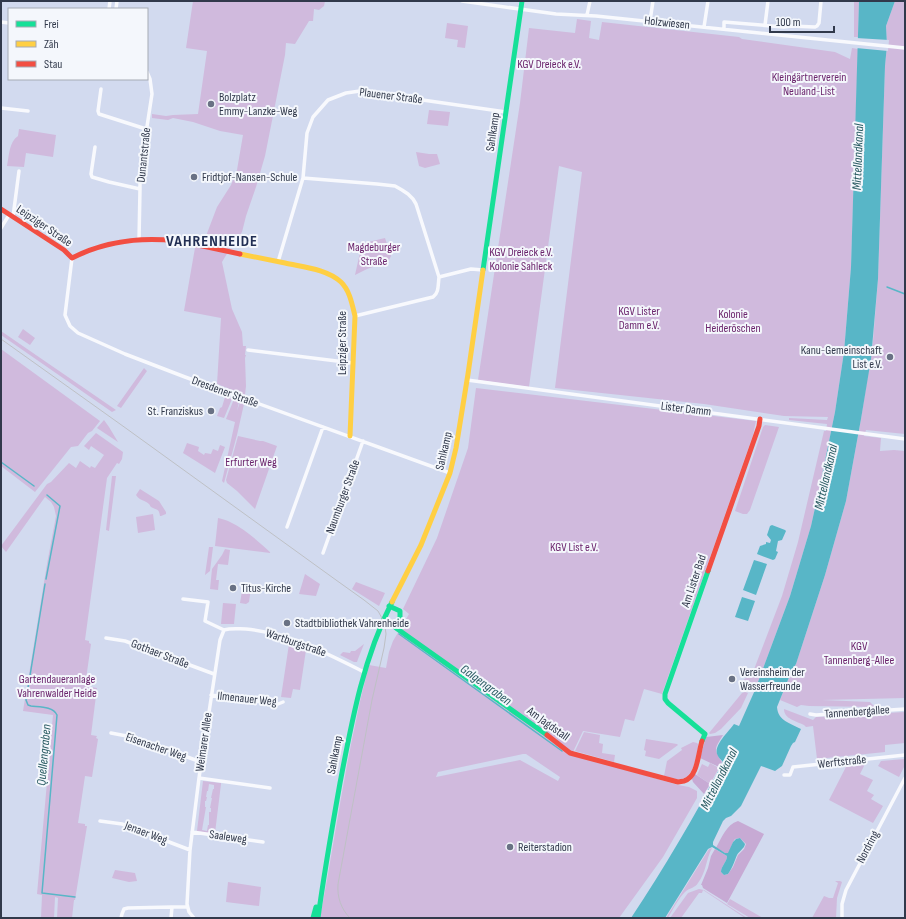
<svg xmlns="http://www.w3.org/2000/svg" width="906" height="919" font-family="'Sofia Sans Condensed',sans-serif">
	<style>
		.green { fill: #d0badd; fill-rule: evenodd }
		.forest { fill: #c7aad4 }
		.water { fill: #58b6c7 }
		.pier { fill: #d2daef }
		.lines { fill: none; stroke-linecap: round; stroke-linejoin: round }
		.stream { stroke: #58b6c7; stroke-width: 1.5 }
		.street { stroke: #f8f9fd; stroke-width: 3.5 }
		.fast { stroke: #16e098; stroke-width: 5 }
		.slow { stroke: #ffcf43; stroke-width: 5 }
		.jam { stroke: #f24e42; stroke-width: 5 }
		.tram { stroke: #bec0c5; stroke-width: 1 }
		.poi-dot { fill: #697184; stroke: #f4f7fc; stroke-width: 1.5 }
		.labels { text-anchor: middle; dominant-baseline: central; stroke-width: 4; stroke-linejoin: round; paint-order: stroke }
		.street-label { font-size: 12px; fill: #31394b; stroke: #f4f7fc }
		.park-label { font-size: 12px; fill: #6b246c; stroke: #f4f7fc }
		.poi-label { font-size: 12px; fill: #31394b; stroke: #f4f7fc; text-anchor: start }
		.water-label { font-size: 13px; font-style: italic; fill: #285a61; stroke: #f4f7fc }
		.district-label { font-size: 16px; font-weight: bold; letter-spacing: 1px; fill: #212e53; stroke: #f4f7fc }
	</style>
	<rect width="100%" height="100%" fill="#d2daef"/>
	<path class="green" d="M193,1H325L324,6L319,10L314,9L313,21H309L295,44L286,43L285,55L265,156L256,187L246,216L242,232L231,247L222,262L232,309L242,332L243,346H246L245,355H246L245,358L246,386L245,395L217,384L221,318L184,311L196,242L206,236L217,207L231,185L237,170L243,135L220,131L193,122L173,118L168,120L152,118V114L166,116L173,115L198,114L207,51L186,48Z
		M854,1H859L858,37H854Z
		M895,1H905L904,33H905V434L866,430L864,436L881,438L880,451L894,450L905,451V698L822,700L870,702L875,707L809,706L801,705L797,707L780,700L792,670L796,664L825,575L846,501L861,419L873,341L878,279L885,66L887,45L886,26Z
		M577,19L591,21L589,38L599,40L602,22L739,37L742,39L835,52L850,59L852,48L858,49L851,267L844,352L835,412L819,490L811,526L790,596L755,690L745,685L741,686V682L753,672L782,596L798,542L824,431H826L827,424L789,420V418L827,420L828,417L784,416L704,404L555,388L582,172L559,166L529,387L478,380L520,103L529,28L575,33Z
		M447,23L468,26L465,48L457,47L458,40L445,38Z
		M429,110L450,112L448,126L427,124Z
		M19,129L56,135L53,157L26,153L24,167L7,166C9,156 9,142 18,136Z
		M416,152L429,154H437L440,164L425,168L419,166Z
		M385,238L391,256L388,262L367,269L355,275L361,248L360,244Z
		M23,329L35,338L30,345L18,337Z
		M1,331L116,410L112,412L1,335Z
		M1,349L100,421L92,431L88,433L78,446L71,447L35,492L1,466Z
		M144,368L147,371L121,408L117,406Z
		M476,388L756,421L753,435L662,694L644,689L634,721L625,719L620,737L583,731L572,754L678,785L689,787L697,791V798L663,857L619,918H320C333,851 342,783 357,716C360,699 365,682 369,665L386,668L389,652L393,641L409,614L403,609L437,538L468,448ZM523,754H526L560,777L558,781L520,760L436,777L438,772Z
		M225,397L232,399L224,418L217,416L220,408L222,407Z
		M234,399L239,402L237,411L240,402L244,404L237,435L224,483L222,481L235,422L226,419Z
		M104,420L109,427L118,442L97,428Z
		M765,425L779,427L750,510L747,514H743L735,511L763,427Z
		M96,433L123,452L122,459L119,464L117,463L107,478L85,640L89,641V643L91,644L85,686L97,688L91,735L97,736L96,738L98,739L92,777L85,776L78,823L85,824V826H87L75,900H74L72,918H57L58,898L55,897L54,918H41L42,895L37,894L53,715L23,711L47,564L56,516L54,507L51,502L45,497L6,552L1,546L47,484L51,482L69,463L76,468L80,461L90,468L91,466L95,468L104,455L91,446L89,450L84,446Z
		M238,436L260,441H263L277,446L255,509L237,491L227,483L226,480Z
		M187,443L199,447L198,451L204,455L205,453L211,454L213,449L218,451L220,445L225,447L215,473L183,453Z
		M112,476H116L109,531L106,530Z
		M140,489L159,501L166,512V514L161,516H160C159,508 156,510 151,507C150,506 150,505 149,504C145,500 140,501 136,495Z
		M153,514L155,530L138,533L136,517Z
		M218,518C222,519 227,520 230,522C245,529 259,542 271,553L215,546Z
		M209,547H213L210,571L205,575Z
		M225,549L230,550L228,565L218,564L216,580H219L218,590L210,589L212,569L222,555Z
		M305,574L320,584L316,596L299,594Z
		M356,582L385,593L379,606L352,589Z
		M243,585L250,586L251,588L249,602L246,604L240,603Z
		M223,603L236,604L234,624H221Z
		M289,644L306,650L300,690L293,689L291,698L281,697Z
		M364,644L358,659L357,662H354L340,655L343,652L350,653L351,651H355Z
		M745,692L748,693L741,708L721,729L715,733L710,734L709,733L742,693Z
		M784,709L813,720L816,717L905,712V743L885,745V752L817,759L813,726L806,727L804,725C796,721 784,719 784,709Z
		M584,732L600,735L599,743L603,744L602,753L615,755L614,762L575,751Z
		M646,739L677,744L678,745L659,759L645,756L646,751L644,750Z
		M693,742L697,743L698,744V748C696,757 693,779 680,779C675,780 669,777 664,776L667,761L682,750L681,748Z
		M904,759H905V765L899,777L878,766L881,761Z
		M866,762L860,774L873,780L867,791L874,795L871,799L883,806L873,823L829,800L848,763Z
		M710,763L719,768L710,784L697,775L702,764L708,767Z
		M203,781L221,783V784L215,833H212V828H211L210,832L209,833L197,831ZM209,784L214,785V789H213L211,798H212L210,808H211V812H209V825H208L207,831L202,830L206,807H205V801H206L207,797H206L207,791H208Z
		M712,848C706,859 706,873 698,883C695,888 689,888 685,892C678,899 673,909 668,918H666L709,849Z
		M115,870L135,873L137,881L129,882L112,878Z
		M835,881H840L842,882L837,898L836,918H812L824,896L829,898H833L838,883Z
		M228,882L261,887L259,906L226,902Z
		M699,889L704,890L747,918H745L703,890L702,893H699L681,918H670L688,893Z
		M730,899L763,918H750L727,904Z"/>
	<path class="forest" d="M723,735C715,748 713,749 722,762L719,767L700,758L706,737Z
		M695,774L710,784L704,794L693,782L692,779Z
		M738,821L764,834L727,903L703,888L702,885H701L708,868L711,856L715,849L727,856C727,862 721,866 721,872L724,875L728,874L733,867L738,855L744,849L746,844L740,838L735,839L733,842L729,853H725L716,848C722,837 726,825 738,821Z"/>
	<path class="water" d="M859,1H895L886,26L887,45L885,66L878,279L871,359L861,419L846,501L825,575L796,664L792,670L777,707C778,721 790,723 801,729L795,742L793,743L791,746L782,766L775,771L761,766L741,806L731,816L726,818L723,821L713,842V845L725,853H728L733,842L736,839L740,838L745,844C744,849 740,850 737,855C734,862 733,867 728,874L724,875L721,872C721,866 727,862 727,856L712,847L708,849L665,918H631C664,868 695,816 723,762C721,760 718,757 717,754C714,745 729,731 734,724L739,726L755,690L790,596L811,526L819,490L835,412L844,352L851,267Z
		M772,525L785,530L786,531L782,540L778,541L776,551L778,552L775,559L773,560L757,554L760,546L766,544V542L770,543L771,540L767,535L770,526Z
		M754,560L767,564L756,595L743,590Z
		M742,597L755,601L748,621L735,617Z"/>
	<path class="pier" d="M856,38L889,40L888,51L856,48Z"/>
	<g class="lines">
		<path class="stream" d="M887,287L905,294
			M1,462L34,486
			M46,579L60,506L47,495
			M45,584L26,700L28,705L31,706C39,707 53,706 57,715L42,893L75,897
			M399,634L562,751"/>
		<path class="street" d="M462,1L527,10L556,14L596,16L905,48
			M109,9L110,1
			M116,9L117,1
			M587,15L590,1
			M650,21L653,1
			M1,22L9,23
			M765,25L768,1
			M704,27L708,1
			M724,29V22L784,27L791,26L815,27L817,26L819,23L821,1
			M101,89L98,111L99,114L146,129
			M1,108L28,111
			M95,147L91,174L92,177L109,182L140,189
			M303,178L377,184L395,186L402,190L408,194L413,199L416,204L439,277
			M13,217L19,171
			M1,228L9,215
			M139,240L140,189V181L144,146L152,94L150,79L147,72
			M72,258L65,315L70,326L78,333L125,354L185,377L450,473
			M278,262L303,178L307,133L313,117L328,100L346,93L360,91L506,112
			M355,316L433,297C439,293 438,285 439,277L471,269L483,270
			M248,350L353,363
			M467,380L905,439
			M287,527L323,427
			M323,553L363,441
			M183,599L208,602L205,621L224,630
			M224,630C231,628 238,629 246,629C288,633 326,653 364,672
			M106,638L125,641L214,674
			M211,695L278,704L283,702
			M810,714L816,715L905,709
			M111,733L132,737L201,762
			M784,775H790L793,767L905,755
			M199,778L270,788
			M100,821L122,824L190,850
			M192,832L263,842
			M172,907H187
			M121,918L122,914L124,909L128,908L172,907L171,918
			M194,918L189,912L187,904L190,850L199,778L220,640L224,630
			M842,918V904L846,890L905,778"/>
		<path class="fast" d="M483,270L522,1
			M389,606L400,611V622L396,628L547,735
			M702,741L705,734L668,703L665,699V694L708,571
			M313,918L316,907
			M318,918C324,873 332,828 340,783C352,720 363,659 392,602"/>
		<path class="slow" d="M240,254C255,257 270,260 285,263C303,267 327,269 341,282C350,291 352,304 355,316L350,436
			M392,602L421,545L450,473L456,448L468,374L483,270"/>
		<path class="jam" d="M1,209L64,250L72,258C104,242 141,237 176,241C183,242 191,244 198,245C212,248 226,251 240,254
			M708,571L759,426L760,419
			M547,735L570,753L678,782C678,782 684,781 684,781C698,777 698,753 702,741"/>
		<path class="tram" d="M1,339L127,429L336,580L364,600L378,611L383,620L385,626L386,634L384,648L372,700L338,884C337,897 341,909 350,918"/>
	</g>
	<g class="poi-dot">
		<circle cx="211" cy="104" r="4"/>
		<circle cx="194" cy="177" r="4"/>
		<circle cx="890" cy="357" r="4"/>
		<circle cx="211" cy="411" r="4"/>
		<circle cx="233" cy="588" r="4"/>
		<circle cx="287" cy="623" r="4"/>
		<circle cx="732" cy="679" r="4"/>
		<circle cx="510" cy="847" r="4"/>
	</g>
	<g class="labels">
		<g class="street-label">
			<text transform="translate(667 23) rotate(6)">Holzwiesen</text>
			<text transform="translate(391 96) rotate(7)">Plauener Straße</text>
			<text transform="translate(493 132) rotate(-82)">Sahlkamp</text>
			<text transform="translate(144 155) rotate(-84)">Dunantstraße</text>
			<text transform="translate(44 226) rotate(34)">Leipziger Straße</text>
			<text transform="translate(342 343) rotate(-90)">Leipziger Straße</text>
			<text transform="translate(225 392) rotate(20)">Dresdener Straße</text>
			<text transform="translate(686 409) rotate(7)">Lister Damm</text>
			<text transform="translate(444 451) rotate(-77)">Sahlkamp</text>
			<text transform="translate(343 497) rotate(-70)">Naumburger Straße</text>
			<text transform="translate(694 581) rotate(-71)">Am Lister Bad</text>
			<text transform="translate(296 643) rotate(19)">Wartburgstraße</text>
			<text transform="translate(160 654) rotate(21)">Gothaer Straße</text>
			<text transform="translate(247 699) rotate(6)">Ilmenauer Weg</text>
			<text transform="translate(857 712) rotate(-4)">Tannenbergallee</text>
			<text transform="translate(548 724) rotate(36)">Am Jagdstall</text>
			<text transform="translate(204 742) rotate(-82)">Weimarer Allee</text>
			<text transform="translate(156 747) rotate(19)">Eisenacher Weg</text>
			<text transform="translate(335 755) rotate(-79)">Sahlkamp</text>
			<text transform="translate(842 762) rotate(-6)">Werftstraße</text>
			<text transform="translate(146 833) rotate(21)">Jenaer Weg</text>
			<text transform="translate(228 837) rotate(8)">Saaleweg</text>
			<text transform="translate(868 847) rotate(-62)">Nordring</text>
		</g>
		<g class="park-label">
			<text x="549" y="64">KGV Dreieck e.V.</text>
			<text x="809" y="77">Kleingärtnerverein<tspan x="809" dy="14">Neuland-List</tspan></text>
			<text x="374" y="247">Magdeburger<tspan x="374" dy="14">Straße</tspan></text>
			<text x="521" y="252">KGV Dreieck e.V.<tspan x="521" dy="14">Kolonie Sahleck</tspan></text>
			<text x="639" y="311">KGV Lister<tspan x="639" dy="14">Damm e.V.</tspan></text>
			<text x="733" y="314">Kolonie<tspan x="733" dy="14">Heideröschen</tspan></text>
			<text x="251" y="462">Erfurter Weg</text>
			<text x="574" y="547">KGV List e.V.</text>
			<text x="859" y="646">KGV<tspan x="859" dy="14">Tannenberg-Allee</tspan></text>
			<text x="57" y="679">Gartendaueranlage<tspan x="57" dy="14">Vahrenwalder Heide</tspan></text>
		</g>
		<g class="poi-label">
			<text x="219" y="97">Bolzplatz<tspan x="219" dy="14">Emmy-Lanzke-Weg</tspan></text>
			<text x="202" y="177">Fridtjof-Nansen-Schule</text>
			<text x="882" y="350" text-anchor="end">Kanu-Gemeinschaft<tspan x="882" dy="14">List e.V.</tspan></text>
			<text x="203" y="411" text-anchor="end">St. Franziskus</text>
			<text x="241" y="588">Titus-Kirche</text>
			<text x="295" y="623">Stadtbibliothek Vahrenheide</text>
			<text x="740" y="672">Vereinsheim der<tspan x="740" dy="14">Wasserfreunde</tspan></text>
			<text x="518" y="847">Reiterstadion</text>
		</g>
		<g class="water-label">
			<text transform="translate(858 157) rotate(-88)">Mittellandkanal</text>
			<text transform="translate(826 477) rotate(-77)">Mittellandkanal</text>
			<text transform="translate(486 685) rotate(36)">Galgengraben</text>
			<text transform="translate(44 755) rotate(-85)">Quellengraben</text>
			<text transform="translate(719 779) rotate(-63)">Mittellandkanal</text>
		</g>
		<g class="district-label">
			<text x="212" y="241">VAHRENHEIDE</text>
		</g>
	</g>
	<rect width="906" height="919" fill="none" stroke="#31394b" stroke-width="4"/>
	<rect x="8" y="8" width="140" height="72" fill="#f4f7fc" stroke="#a6abb5"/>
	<rect x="16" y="21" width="20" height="6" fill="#16e098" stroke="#a6abb5"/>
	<text x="44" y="28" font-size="12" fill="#31394b">Frei</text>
	<rect x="16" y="41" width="20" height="6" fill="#ffcf43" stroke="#a6abb5"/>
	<text x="44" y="48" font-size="12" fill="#31394b">Zäh</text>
	<rect x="16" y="61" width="20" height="6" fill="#f24e42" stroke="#a6abb5"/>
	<text x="44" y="68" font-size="12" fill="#31394b">Stau</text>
	<path d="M770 26v6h64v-6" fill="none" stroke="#31394b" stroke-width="2"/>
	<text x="776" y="26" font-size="12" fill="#31394b" stroke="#f4f7fc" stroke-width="3" paint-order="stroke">100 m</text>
</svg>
